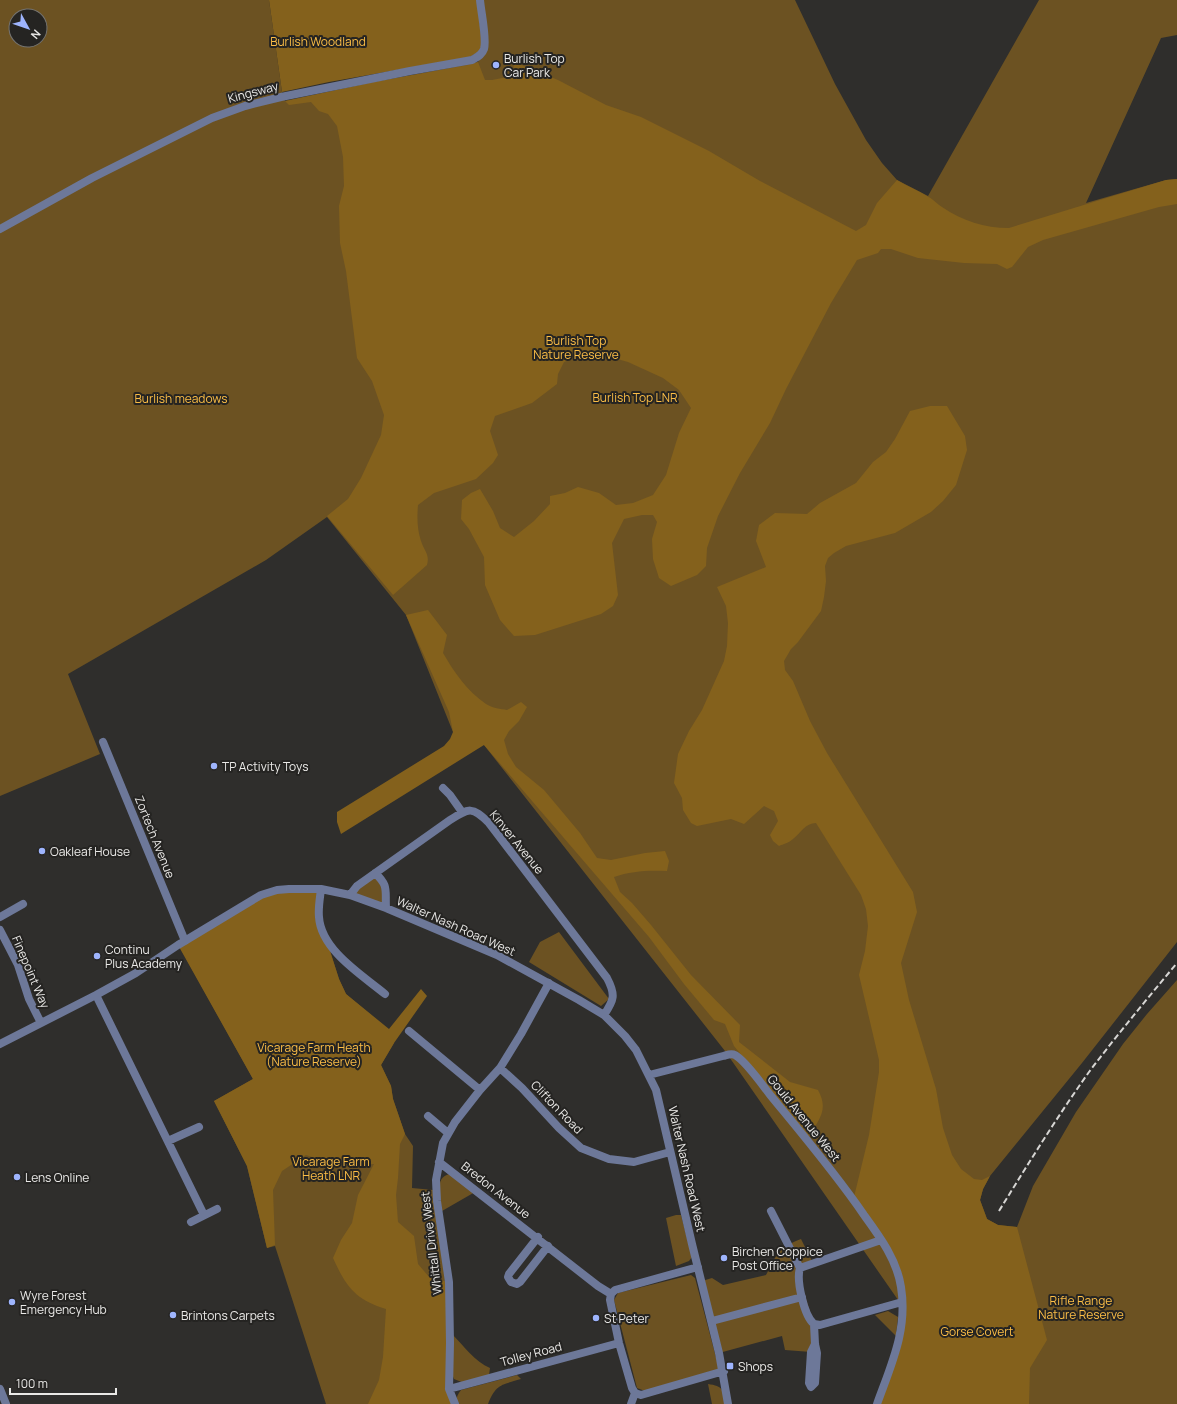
<svg xmlns="http://www.w3.org/2000/svg" width="1177" height="1404" font-family="Manrope,sans-serif">
	<style>
		.green { fill: #6c5222; fill-rule: evenodd }
		.forest { fill: #84611c }
		.lines { fill: none; stroke-linecap: round; stroke-linejoin: round }
		.street { stroke: #6d7899; stroke-width: 8 }
		.rail { stroke: #d7d6d4; stroke-width: 2; stroke-dasharray: 6 3; stroke-linecap: butt }
		.poi-dot { fill: #9eb4fd; stroke: #252422; stroke-width: 1.5 }
		.labels { text-anchor: middle; dominant-baseline: central; stroke-width: 4; stroke-linejoin: round; paint-order: stroke }
		.park-label { font-size: 12px; fill: #fbbd46; stroke: #252422 }
		.poi-label { font-size: 12px; fill: #eae9e7; stroke: #252422; text-anchor: start }
		.street-label { font-size: 12px; fill: #eae9e7; stroke: #252422 }
	</style>
	<rect width="100%" height="100%" fill="#2f2e2c"/>
	<path class="green" d="M0,0H269L282,92L285,101L478,62L481,53L483,0H795L835,84L866,140L882,163L897,180L928,196L1039,0H1177V35L1161,38L1086,203L1166,180L1177,179V942L1082,1063L990,1176L983,1189L980,1200L987,1219L998,1225L1017,1227L1033,1186L1076,1112L1123,1044L1147,1014L1177,980V1404H880L905,1310L725,1051L484,745L453,732L406,615L327,517L266,560L68,674L100,754L0,796ZM16,16H40V40H16Z
		M375,873L381,878L386,908L352,896Z
		M259,903L327,941L339,979L346,994L389,1030L394,1043L381,1065L391,1086L393,1099L405,1134L413,1146L412,1188L433,1190L449,1282L451,1404H326L275,1246L267,1248L247,1166L214,1101L253,1079L182,951Z
		M559,932L609,999L601,1006L529,962L540,942Z
		M450,1174L475,1192L442,1211C441,1199 433,1177 450,1174Z
		M676,1215H681L692,1257L689,1261L676,1266L666,1218Z
		M801,1239L813,1263L798,1274L814,1324L811,1352L785,1350L782,1336L719,1353L702,1281L712,1278L723,1285L766,1275C777,1254 778,1248 801,1239Z
		M691,1275L695,1278L718,1365V1369L714,1371L645,1391L637,1388L614,1300L618,1293Z
		M888,1311L898,1317L896,1336L875,1315Z
		M452,1334C464,1346 475,1362 490,1368L489,1375L464,1383L454,1379L452,1374Z
		M517,1375L521,1379C501,1385 496,1384 488,1404H457C456,1398 457,1395 461,1390Z
		M708,1384C723,1386 724,1390 726,1404H712Z"/>
	<path class="forest" d="M269,0H477L482,42L481,50L470,57L329,82L282,92Z
		M478,62L485,80H492L513,76L514,62L558,80L606,105L641,117L709,151L760,181L856,231L866,225L877,203L897,180C907,186 917,190 927,196C933,199 937,204 942,207C963,221 984,228 1009,228L1113,196L1166,180L1177,179V204L1159,207L1043,240L1028,247L1012,267L1007,269L997,264L964,263L918,258L891,249H881L878,253L857,260L831,303L786,389L770,423L740,473L718,516L707,548L706,566L697,575L671,586L659,578L653,559L652,539L657,522L653,515H642L624,519L612,543L618,595L613,606L601,614L535,635L514,636L500,620L485,585L484,557L469,529L461,519L462,500L471,493L480,489L493,511L500,528L514,537L534,521L550,504V496L565,493L578,487L599,493L616,505L633,503L653,495L666,475L679,433L691,408L679,390L663,378L628,362L593,352L564,362L558,374L557,384L532,403L495,416L490,431L498,455L493,463L476,479L434,493L418,505C417,517 417,529 421,541C424,551 430,554 427,565L393,595L327,516L348,499L361,478L381,435L384,415L372,381L357,358L346,271L340,243L339,206L344,186L343,157L337,126L328,114L319,111L311,102L289,105L285,101L373,82L468,65Z
		M930,406H947L965,436L967,450L956,485L943,501L931,512L895,533L846,546L834,553L828,558L825,566L826,581L824,597L821,611L798,642L791,649L784,661L785,670L793,681L810,721L827,753L913,892L917,912L901,963L909,1000L936,1089L943,1128L952,1155L961,1169L974,1179L982,1180L990,1176L983,1189L980,1200L987,1219L998,1225L1017,1227L1047,1340L1030,1368L1029,1404H880L900,1347L904,1286L854,1197L869,1135L879,1072V1060L859,975L865,951L868,926L866,909L861,895L816,823C805,823 801,833 793,839C789,843 783,844 779,846L773,841L770,835L778,821L774,811L764,806L744,824L731,819L697,826L691,823L683,810L682,798L674,783L678,754L689,731L702,710L724,661L727,646L728,623L726,606L717,587L766,567L756,541L759,525L775,513L807,514L820,503L856,483L873,462L886,452L895,439L910,411Z
		M428,610L447,635L443,653C454,672 467,691 486,704C492,708 501,709 507,710L521,702L527,707L519,721L509,731L504,740L508,754L516,767L544,790L580,833L597,858L611,860L645,853L665,851L669,861L667,871C648,870 631,871 614,877L620,892L632,903L651,925L691,975L740,1025L739,1042L790,1082L818,1090C829,1110 819,1119 809,1137L734,1046L725,1024L714,1020L684,984L649,937L484,745L341,834L337,822V812L444,746L450,739L453,732L449,712L406,615Z
		M321,889L319,917L339,979L346,994L389,1029L421,989L427,996L394,1043L381,1065L391,1086L393,1099L405,1134L400,1144L398,1178L396,1195L398,1222L414,1236L418,1264L430,1278L449,1282V1389L455,1404H368L379,1380L383,1357L386,1309C356,1300 346,1287 333,1258L341,1240L352,1223L358,1195L374,1164L351,1165L329,1163L306,1155L282,1171L273,1190L275,1245L267,1248L247,1166L214,1101L253,1079L178,945L261,895Z"/>
	<g class="lines">
		<path class="street" d="M0,229L92,178L212,118L245,106L281,97L410,71L472,60C477,57 482,55 484,49C487,39 481,12 480,0
			M103,742L185,941
			M443,788L450,795L462,812
			M375,873C389,886 385,890 386,908
			M321,889C320,898 318,908 319,917C321,950 362,975 385,994
			M350,895L357,886L450,820C469,808 472,806 489,823L607,978C616,995 614,1000 604,1015
			M0,917L23,904
			M0,930L18,965L29,999L41,1023
			M96,995L204,1215
			M409,1031L480,1090
			M0,1044L96,995L136,973L178,945L241,907L261,895L277,890L289,889H321L350,895L386,908L497,955L579,1000L604,1015L625,1036L636,1050L656,1090L692,1244L719,1353L728,1404
			M500,1068L522,1088L559,1128L581,1148L609,1159L634,1162L670,1152
			M649,1075L723,1056C727,1055 731,1053 735,1055C746,1061 763,1086 771,1096C803,1135 836,1174 864,1215C880,1237 897,1260 901,1287C908,1330 891,1365 877,1404
			M428,1116L448,1133
			M168,1141L199,1127
			M439,1162L598,1286L611,1294
			M771,1211L800,1268C796,1280 804,1316 814,1324L815,1344L817,1353L815,1383L811,1387L809,1383L811,1352L815,1344
			M191,1222L217,1209
			M538,1237L509,1274L508,1277L511,1282L517,1284L520,1282L548,1246
			M698,1267L615,1290L611,1294L610,1300L619,1343L632,1388L635,1393L641,1395L724,1371
			M800,1268L881,1240
			M712,1321L802,1297
			M814,1324L820,1325L902,1302
			M0,1389L6,1404
			M449,1389L619,1343
			M455,1404L449,1389L450,1343L449,1282L437,1201L436,1180L443,1143L455,1122L480,1090L500,1068L521,1034L549,983
			M631,1404L635,1393"/>
		<path class="rail" d="M999,1211C1028,1164 1057,1117 1089,1072C1117,1035 1147,999 1177,963"/>
	</g>
	<g class="poi-dot">
		<circle cx="496" cy="65" r="4"/>
		<circle cx="214" cy="766" r="4"/>
		<circle cx="42" cy="851" r="4"/>
		<circle cx="97" cy="956" r="4"/>
		<circle cx="17" cy="1177" r="4"/>
		<circle cx="724" cy="1258" r="4"/>
		<circle cx="12" cy="1302" r="4"/>
		<circle cx="173" cy="1315" r="4"/>
		<circle cx="596" cy="1318" r="4"/>
		<rect x="726" y="1362" width="8" height="8" rx="2"/>
	</g>
	<g class="labels">
		<g class="park-label">
			<text x="318" y="41">Burlish Woodland</text>
			<text x="576" y="340">Burlish Top<tspan x="576" dy="14">Nature Reserve</tspan></text>
			<text x="635" y="397">Burlish Top LNR</text>
			<text x="181" y="398">Burlish meadows</text>
			<text x="314" y="1047">Vicarage Farm Heath<tspan x="314" dy="14">(Nature Reserve)</tspan></text>
			<text x="331" y="1161">Vicarage Farm<tspan x="331" dy="14">Heath LNR</tspan></text>
			<text x="1081" y="1300">Rifle Range<tspan x="1081" dy="14">Nature Reserve</tspan></text>
			<text x="977" y="1331">Gorse Covert</text>
		</g>
		<g class="poi-label">
			<text x="504" y="58">Burlish Top<tspan x="504" dy="14">Car Park</tspan></text>
			<text x="222" y="766">TP Activity Toys</text>
			<text x="50" y="851">Oakleaf House</text>
			<text x="105" y="949">Continu<tspan x="105" dy="14">Plus Academy</tspan></text>
			<text x="25" y="1177">Lens Online</text>
			<text x="732" y="1251">Birchen Coppice<tspan x="732" dy="14">Post Office</tspan></text>
			<text x="20" y="1295">Wyre Forest<tspan x="20" dy="14">Emergency Hub</tspan></text>
			<text x="181" y="1315">Brintons Carpets</text>
			<text x="604" y="1318">St Peter</text>
			<text x="738" y="1366">Shops</text>
		</g>
		<g class="street-label">
			<text transform="translate(253 92) rotate(-15)">Kingsway</text>
			<text transform="translate(155 837) rotate(68)">Zortech Avenue</text>
			<text transform="translate(517 842) rotate(51)">Kinver Avenue</text>
			<text transform="translate(456 926) rotate(24)">Walter Nash Road West</text>
			<text transform="translate(31 972) rotate(67)">Finepoint Way</text>
			<text transform="translate(557 1107) rotate(46)">Clifton Road</text>
			<text transform="translate(804 1118) rotate(51)">Gould Avenue West</text>
			<text transform="translate(687 1169) rotate(77)">Walter Nash Road West</text>
			<text transform="translate(496 1190) rotate(38)">Bredon Avenue</text>
			<text transform="translate(431 1243) rotate(-97)">Whittall Drive West</text>
			<text transform="translate(531 1354) rotate(-15)">Tolley Road</text>
		</g>
	</g>
	<g transform="translate(28 28) rotate(130)"><circle r="19" fill="#252422" stroke="#747371"/>
	<path d="M0-3L7 15L0 10L-7 15Z" fill="#9eb4fd"/>
	<text y="-6" font-size="11" font-weight="bold" text-anchor="middle" fill="#eae9e7">N</text>
	</g>
	<path d="M10 1388v6h106v-6" fill="none" stroke="#eae9e7" stroke-width="2"/>
	<text x="16" y="1388" font-size="12" fill="#eae9e7" stroke="#252422" stroke-width="3" paint-order="stroke">100 m</text>
</svg>
